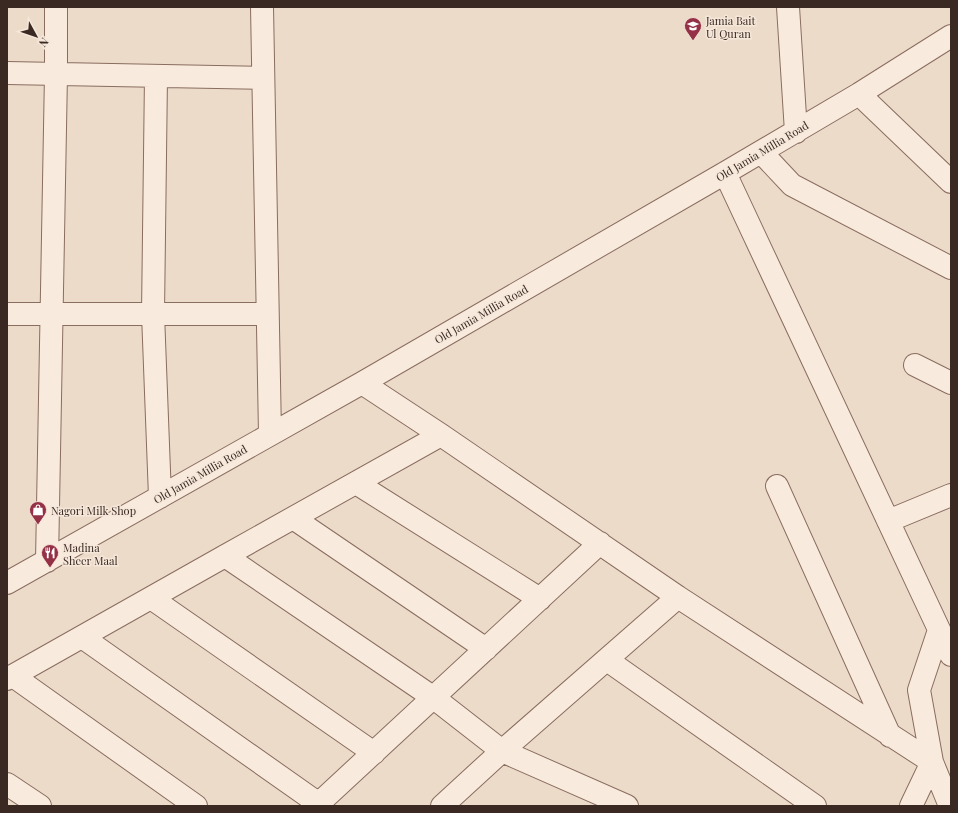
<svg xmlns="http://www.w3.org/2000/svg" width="958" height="813" font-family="'Playfair Display',serif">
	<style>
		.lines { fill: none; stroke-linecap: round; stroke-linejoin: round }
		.minor-casing { stroke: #896d5f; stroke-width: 24 }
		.minor { stroke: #f8eadd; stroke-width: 22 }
		.labels { text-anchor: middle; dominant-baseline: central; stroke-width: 3; stroke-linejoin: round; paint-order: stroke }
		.poi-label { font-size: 11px; fill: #3a2922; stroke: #f5e7d9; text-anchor: start }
		.street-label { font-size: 11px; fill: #3a2922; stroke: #f5e7d9 }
	</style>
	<rect width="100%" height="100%" fill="#eddbca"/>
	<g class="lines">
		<defs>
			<path id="minor" d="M262,7L270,434
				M788,7L796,132
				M7,73L263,78
				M156,76L153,314L160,497
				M859,94L951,182
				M761,152L792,185L951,268
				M725,173L951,655
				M7,314H267
				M915,365L951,383
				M362,383L441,435L678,597L932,762L950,806
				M356,483L540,599
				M777,486L890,736
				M293,518L486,649
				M888,521L951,495
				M225,556L434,698L502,751L627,806
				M47,561L56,74V7
				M7,583L362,383L725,173L859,94L951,36
				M151,598L374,753
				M82,637L319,804
				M607,660L815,806
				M13,676L196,806
				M7,679L225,556L441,435
				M7,784L40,806
				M316,806L600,543
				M442,806L502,751L678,597
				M911,806L932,762L919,690L939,630"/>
		</defs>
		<use href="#minor" class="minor-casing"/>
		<use href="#minor" class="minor"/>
	</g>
	<defs>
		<symbol id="university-pin" viewBox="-11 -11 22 30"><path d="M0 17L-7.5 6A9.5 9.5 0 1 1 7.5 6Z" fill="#953146" stroke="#f5e7d9"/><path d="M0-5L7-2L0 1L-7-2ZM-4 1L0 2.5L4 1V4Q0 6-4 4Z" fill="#fff"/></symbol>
		<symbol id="shop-pin" viewBox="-11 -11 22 30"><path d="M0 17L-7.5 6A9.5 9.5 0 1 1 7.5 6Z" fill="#953146" stroke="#f5e7d9"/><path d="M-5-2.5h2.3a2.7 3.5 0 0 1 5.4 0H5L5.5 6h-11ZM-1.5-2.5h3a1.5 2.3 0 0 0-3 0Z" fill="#fff"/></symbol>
		<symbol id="restaurant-pin" viewBox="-11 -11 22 30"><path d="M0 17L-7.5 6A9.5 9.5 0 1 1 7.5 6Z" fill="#953146" stroke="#f5e7d9"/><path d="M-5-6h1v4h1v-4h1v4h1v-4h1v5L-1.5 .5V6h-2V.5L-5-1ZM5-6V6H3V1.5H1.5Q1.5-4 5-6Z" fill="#fff"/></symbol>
	</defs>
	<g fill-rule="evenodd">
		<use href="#university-pin" x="683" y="16" width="20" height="27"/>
		<use href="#shop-pin" x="28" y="500" width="20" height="27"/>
		<use href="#restaurant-pin" x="40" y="543" width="20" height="27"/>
	</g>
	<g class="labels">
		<g class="poi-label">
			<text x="706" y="20">Jamia Bait<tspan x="706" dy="13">Ul Quran</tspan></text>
			<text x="51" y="510">Nagori Milk Shop</text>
			<text x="63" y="547">Madina<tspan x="63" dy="13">Sheer Maal</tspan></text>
		</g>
		<g class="street-label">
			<text transform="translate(762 151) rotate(-31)">Old Jamia Millia Road</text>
			<text transform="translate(481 314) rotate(-30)">Old Jamia Millia Road</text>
			<text transform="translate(200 474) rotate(-30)">Old Jamia Millia Road</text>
		</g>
	</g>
	<rect width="958" height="813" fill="none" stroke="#3a2922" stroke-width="16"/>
	<g transform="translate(36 36) rotate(130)" stroke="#f5e7d9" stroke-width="3" paint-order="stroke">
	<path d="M0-3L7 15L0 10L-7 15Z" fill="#3a2922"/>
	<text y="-6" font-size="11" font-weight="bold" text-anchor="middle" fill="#3a2922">N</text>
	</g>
</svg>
